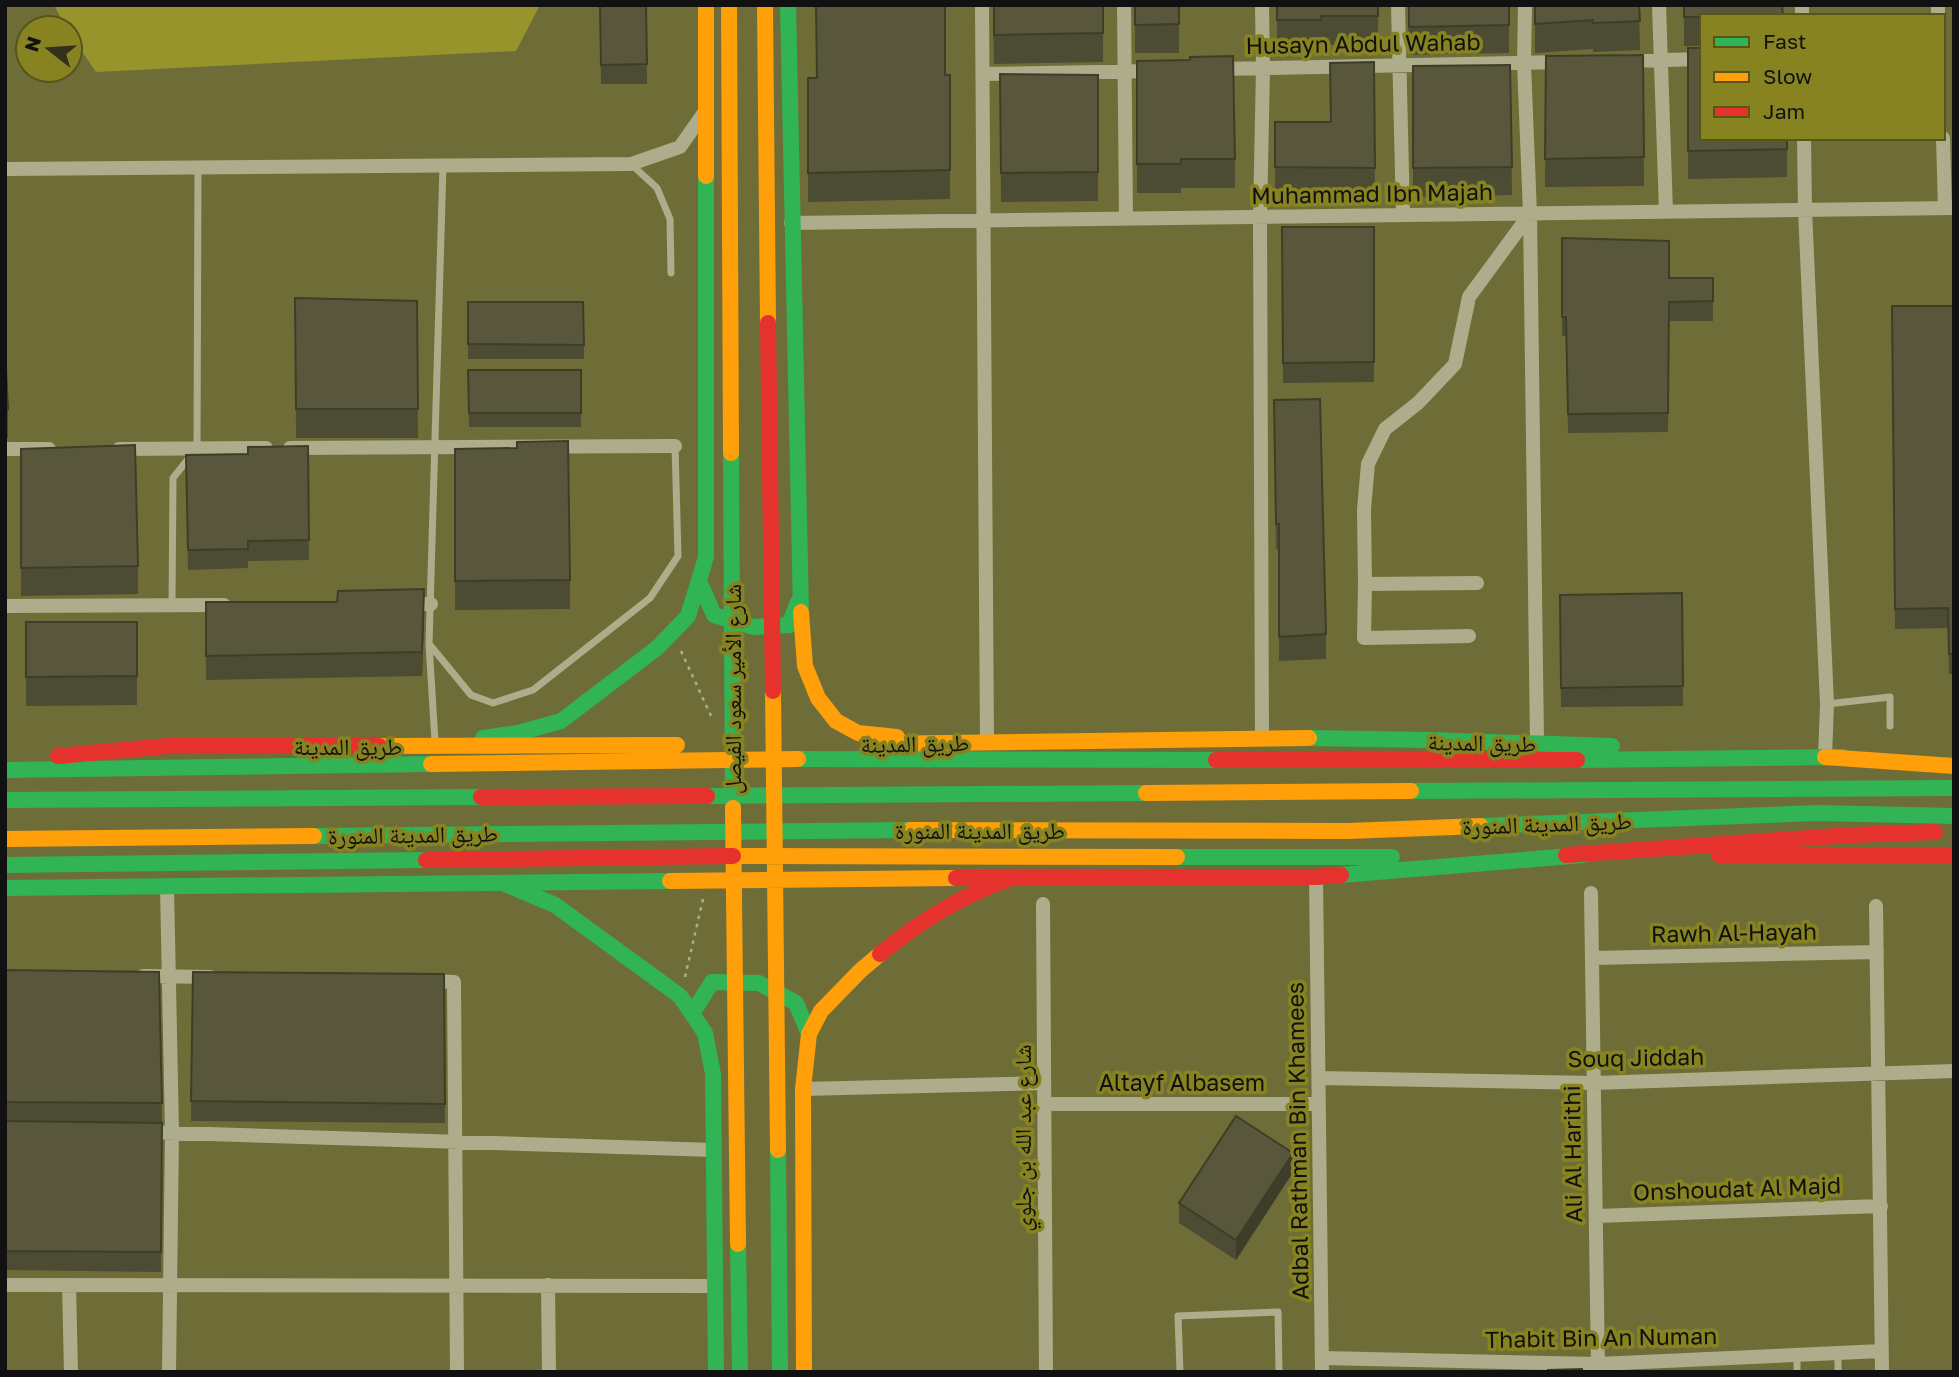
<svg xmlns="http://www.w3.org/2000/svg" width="1959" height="1377" font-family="'Golos Text','Noto Naskh Arabic',sans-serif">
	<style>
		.green { fill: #98942c }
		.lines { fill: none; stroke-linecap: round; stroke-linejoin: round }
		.path { stroke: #aead8b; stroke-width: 2.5; stroke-dasharray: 3.5 5; stroke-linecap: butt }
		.lane { stroke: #aead8b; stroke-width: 7 }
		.street { stroke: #aead8b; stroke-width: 14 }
		.fast { stroke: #30b455; stroke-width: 16 }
		.slow { stroke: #ff9f0a; stroke-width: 16 }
		.jam { stroke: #e5322d; stroke-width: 16 }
		.wall { fill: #4c4b33 }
		.shaded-wall { fill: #3e3d29 }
		.building { fill: #58573b; stroke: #3e3d29; stroke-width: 2 }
		.labels { text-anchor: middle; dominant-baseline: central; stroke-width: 7; stroke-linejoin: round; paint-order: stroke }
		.street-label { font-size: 23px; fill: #111; stroke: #868320 }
	</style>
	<rect width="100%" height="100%" fill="#6f6d37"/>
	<path class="green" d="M54,5H540L516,51L96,72L70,34V28H66Z"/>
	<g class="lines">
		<path class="path" d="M681,651L712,718
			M685,977L703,899"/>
		<path class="lane" d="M632,165L657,188L670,219L671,273
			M172,605L173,478L197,448L198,168
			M430,645L471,695L493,703L533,690L650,598L678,556L675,446
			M1827,704L1890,697V726
			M435,741L429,644L443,166
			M1838,1353V1372
			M1797,1355V1372
			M1180,1372L1178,1316L1278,1312L1279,1372"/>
		<path class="street" d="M982,5L987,742
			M1124,5L1126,219
			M1262,5L1263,68L1260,217L1262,739
			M1398,5L1403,215
			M1525,5L1524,63L1530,214L1537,742
			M1659,5L1666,212
			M1802,5V16
			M1938,5V16
			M1626,61L1702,59
			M1217,69L1564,62
			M983,74L1154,71
			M1804,138L1805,210L1827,704L1825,757
			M1943,138L1945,208
			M5,169L631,164L680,147L706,110
			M791,223L1954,208
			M290,448L675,446
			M5,449H49
			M119,449L266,448
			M1477,583L1365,584L1364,509L1368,464L1385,429L1418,403L1455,364L1469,297L1530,214
			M1365,584L1364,638L1469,636
			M406,604H431
			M5,606L224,605
			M1316,877L1322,1372
			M167,887L172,1132L169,1372
			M1591,893L1598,1370
			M1043,904L1046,1372
			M1876,906L1882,1372
			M1592,958L1877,952
			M143,976L210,977
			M427,981L454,982L457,1372
			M1319,1078L1594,1083L1954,1071
			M803,1089L1044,1083
			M1044,1104H1319
			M145,1132L714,1150
			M1596,1216L1881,1206
			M5,1285L714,1286
			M69,1285L71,1372
			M548,1285L549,1372
			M1322,1358L1598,1364L1881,1351"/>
		<path class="fast" d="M788,5L801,612
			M731,453L733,808
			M699,581L714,615L754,627L789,625L798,602
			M483,738L518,733L561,721L657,648L688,616L706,557V176
			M1309,738L1429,740L1612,746
			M798,759L1216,760
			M1577,760L1843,757
			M5,770L431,764
			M1411,791L1954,788
			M707,796L1146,793
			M5,800L481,797
			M1481,826L1818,813L1954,816
			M314,836L910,830
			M1177,857H1392
			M5,865L426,860
			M1341,875L1583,855
			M505,884L555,905L680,996L705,1033L713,1074L716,1372
			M5,888L670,881
			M692,1014L712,982L759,983L796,1003L809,1034
			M778,1150L780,1372
			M738,1244L740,1372"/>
		<path class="slow" d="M706,5V176
			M729,5L731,453
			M765,5L768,323
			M801,612L805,666L818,698L836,721L858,733L897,737
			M773,691L778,1150
			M876,744L1309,738
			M379,746L677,745
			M1825,757L1954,766
			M431,764L798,759
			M1146,793L1411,791
			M733,808L738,1244
			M910,830L1347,831L1481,826
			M5,839L314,836
			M733,856L1177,857
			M670,881L956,878
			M804,1372L803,1089L809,1034L821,1011L860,971L880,954"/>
		<path class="jam" d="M768,323L773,691
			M58,756L167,746H379
			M1216,760H1577
			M481,797L707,796
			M1566,855L1852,835L1935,832
			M1719,855H1954
			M426,860L733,856
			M956,878L1316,877L1341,875
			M880,954C920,921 960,896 1009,879"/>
	</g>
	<path class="wall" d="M600,5H646L647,84H601Z
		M993,5H1103V62L994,64Z
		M1135,5H1179V53H1135Z
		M1277,5H1378V44L1321,45V49H1277Z
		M1408,5H1509V53L1409,55Z
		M1535,5H1639L1640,50L1593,52V49L1535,53Z
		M1684,5L1702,16V46H1684Z
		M1688,48L1787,138V177L1688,179Z
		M1643,55L1644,186L1545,187L1546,56Z
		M1137,61L1235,159V188H1181V193H1137Z
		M1374,62L1375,197L1275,196V122H1331Z
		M1510,65L1512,195L1413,197V66Z
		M1000,74L1098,75V201L1001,202Z
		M950,75V199L808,202V78Z
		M1282,227H1374V382L1283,383Z
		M1562,238L1669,278H1713V321H1669L1668,432L1568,433L1566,336H1562Z
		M295,298L417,301L418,438H296Z
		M468,302H583L584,359H468Z
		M1892,306H1954V674H1949L1948,628L1895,629Z
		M5,348L8,409V438H5Z
		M468,370H581V427H469Z
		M1274,400L1326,634V659L1279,661V549H1276Z
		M308,446L309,560L248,561V568L188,570L186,455L248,454Z
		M21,449L138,566V594L21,596Z
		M455,449L570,580V609L455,610Z
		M1682,593L1683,706L1561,707L1560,595Z
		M206,602L424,614L422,676L206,680Z
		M26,622H137V705L26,706Z
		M5,970L159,972L162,1123L161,1272L5,1270Z
		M193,972L444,974L445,1123L191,1121Z
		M1293,1172L1236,1260L1179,1223V1203Z"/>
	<path class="shaded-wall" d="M424,589V614L422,676V652Z
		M1293,1153V1172L1236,1260V1240Z"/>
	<path class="building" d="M600,5H646L647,64L601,65Z
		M816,5H945V75H950V170L808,173V78H817Z
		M994,5H1103V33L994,35Z
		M1135,5H1179V24L1135,25Z
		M1277,5H1378V16H1321V20H1277Z
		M1409,5H1509V25L1409,27Z
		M1535,5H1639L1640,21L1593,23V20L1535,24Z
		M1684,5H1782L1783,15L1702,16V17H1684Z
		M1688,48H1702V138H1787V149L1688,151Z
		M1643,55L1644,157L1545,159L1546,56Z
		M1233,56L1235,159H1181V164H1137V61L1190,60V57Z
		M1374,62L1375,168L1275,167V122H1331L1330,63Z
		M1510,65L1512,167L1413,168V66Z
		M1000,74L1098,75V172L1001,173Z
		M1282,227H1374V362L1283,363Z
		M1562,238L1669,241V278H1713V301L1669,302L1668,413L1568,414L1566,317H1562Z
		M295,298L417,301L418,409H296Z
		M468,302H583L584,345L468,344Z
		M1892,306H1954V654H1949L1948,608L1895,609Z
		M5,348L8,409H5Z
		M468,370H581V413H469Z
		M1320,399L1326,634L1279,637V524H1276L1274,400Z
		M568,441L570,580L455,581V449L517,448V442Z
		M135,445L138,566L21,568V449Z
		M308,446L309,540L248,541V549L188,550L186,455L248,454V447Z
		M424,589L422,652L206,656V602H337L338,591Z
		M1682,593L1683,686L1561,688L1560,595Z
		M26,622H137V676L26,677Z
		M5,970L159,972L162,1103L5,1102Z
		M193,972L444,974L445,1104L191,1101Z
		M1236,1116L1293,1153L1236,1240L1179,1203Z
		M5,1121L162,1123L161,1252L5,1251Z
		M1582,1369V1372H1548V1370Z"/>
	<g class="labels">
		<g class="street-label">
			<text transform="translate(1363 43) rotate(-1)">Husayn Abdul Wahab</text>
			<text transform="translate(1372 193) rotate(-1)">Muhammad Ibn Majah</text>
			<text transform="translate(732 689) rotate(-90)">شارع الأمير سعود الفيصل</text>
			<text transform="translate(1482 742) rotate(1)">طريق المدينة</text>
			<text transform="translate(915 743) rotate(-1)">طريق المدينة</text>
			<text x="348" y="746">طريق المدينة</text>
			<text transform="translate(1547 823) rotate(-2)">طريق المدينة المنورة</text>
			<text x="980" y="830">طريق المدينة المنورة</text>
			<text transform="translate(413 834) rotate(-1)">طريق المدينة المنورة</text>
			<text transform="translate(1734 932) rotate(-1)">Rawh Al-Hayah</text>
			<text transform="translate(1636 1057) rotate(-1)">Souq Jiddah</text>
			<text x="1182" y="1082">Altayf Albasem</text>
			<text transform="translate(1022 1138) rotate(-90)">شارع عبد الله بن جلوي</text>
			<text transform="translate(1297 1141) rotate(-91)">Adbal Rathman Bin Khamees</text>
			<text transform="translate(1572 1154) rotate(-91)">Ali Al Harithi</text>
			<text transform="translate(1737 1188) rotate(-2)">Onshoudat Al Majd</text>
			<text transform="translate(1601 1337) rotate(-1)">Thabit Bin An Numan</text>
		</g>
	</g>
	<rect width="1959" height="1377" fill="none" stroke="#111111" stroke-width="14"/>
	<rect x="1700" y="14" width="245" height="126" fill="#868320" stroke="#57551a" stroke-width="2"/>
	<rect x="1714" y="37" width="35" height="10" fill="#30b455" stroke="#57551a" stroke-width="2"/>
	<text x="1763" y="49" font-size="21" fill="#111111">Fast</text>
	<rect x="1714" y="72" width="35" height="10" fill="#ff9f0a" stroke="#57551a" stroke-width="2"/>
	<text x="1763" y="84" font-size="21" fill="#111111">Slow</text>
	<rect x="1714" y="107" width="35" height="10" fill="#e5322d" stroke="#57551a" stroke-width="2"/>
	<text x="1763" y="119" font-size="21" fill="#111111">Jam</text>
	<g transform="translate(49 49) rotate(287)"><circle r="33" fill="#868320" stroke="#57551a" stroke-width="2"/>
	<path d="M0-5L12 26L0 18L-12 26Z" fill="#32311e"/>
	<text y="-10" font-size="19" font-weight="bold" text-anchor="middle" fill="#111111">N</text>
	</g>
</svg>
